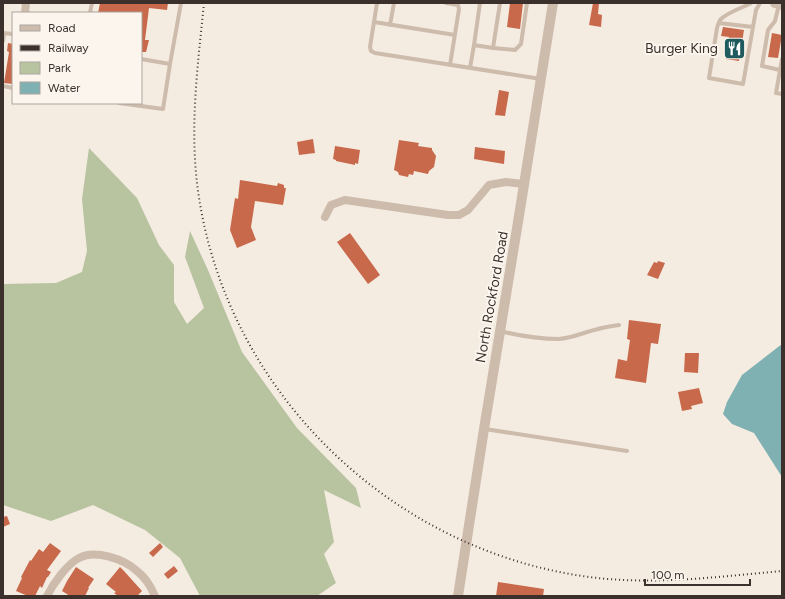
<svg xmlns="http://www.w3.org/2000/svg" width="785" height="599" font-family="Figtree,sans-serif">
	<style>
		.green { fill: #b8c4a0 }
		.water { fill: #7fb0b2 }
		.building { fill: #c8694b }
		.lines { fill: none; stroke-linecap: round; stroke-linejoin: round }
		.service { stroke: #cdbbac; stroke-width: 4 }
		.minor { stroke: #cdbbac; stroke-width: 8 }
		.tertiary { stroke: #cdbbac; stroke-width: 10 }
		.rail { stroke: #3b302b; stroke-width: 2; stroke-dasharray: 1 3; stroke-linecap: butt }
		.labels { text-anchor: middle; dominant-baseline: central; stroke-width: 4; stroke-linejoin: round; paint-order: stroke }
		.poi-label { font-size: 14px; fill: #3b302b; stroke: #fbf5ee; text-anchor: end }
		.street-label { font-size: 14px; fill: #3b302b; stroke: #fbf5ee }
	</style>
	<rect width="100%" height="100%" fill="#f4ebe1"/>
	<path class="green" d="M89,148L137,198L159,245L174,265V302L187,324L204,308L185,257L190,231L208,270L242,352L297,428L356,488L361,508L324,490L334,542L324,554L336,583L317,596H200L180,558L145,530L93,505L51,521L3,505V284L56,283L82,272L87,251L82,199Z"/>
	<path class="water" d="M782,344V477L754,433L732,424L723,414L727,402L742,375Z"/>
	<path class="building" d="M100,3H168L167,10L149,8L145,40H149L146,52H141V13H98Z
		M510,3H523L520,29L507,27Z
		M593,3H599L598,14L602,15L601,27L589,25Z
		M723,27L744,30L739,61L726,59L729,37L721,36Z
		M772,33L782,35L778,58L768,57Z
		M8,43L13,44V84L4,83L9,52L7,51Z
		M499,90L509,92L505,116L495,115Z
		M313,139L315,153L299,155L297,142Z
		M399,140L419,143L418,146L432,148V150L436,156L434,167L429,171L428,174L414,171L413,175L409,174L408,177L399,175L398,172L394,170Z
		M335,146L360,150L358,164L355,163V165L336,161V160L333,159Z
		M475,147L505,151L504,164L474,159Z
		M240,180L277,186L278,183L284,185V188H286L283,205L255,201L251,227L256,240L237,248L230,230L235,198L238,199Z
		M350,233L380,275L368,284L337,242Z
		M658,261L665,263L658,279L647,275L654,262L657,263Z
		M629,320L661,324L658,344L651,343L646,383L615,378L618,359L627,361L630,340L627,339Z
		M685,353H699L698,373L684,372Z
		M699,388L703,403L691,406L692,409L682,411L678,392Z
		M7,516L10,524L3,527V517Z
		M50,543L61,551L47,570L51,572L48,577H47L42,588L40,586L35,596H28L16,591L22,578L21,577L30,560L31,561L39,549L43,552Z
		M160,543L163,547L153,557L149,553Z
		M174,566L178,571L168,579L164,574Z
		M76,567L94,579L88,588H89L85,596H70L62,591L67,581Z
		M120,567L124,571L142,591L137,596H118L114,593L116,592L106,584Z
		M498,582L544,589L543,596H496Z"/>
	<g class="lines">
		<path class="service" d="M377,3L370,47L371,51L375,53L541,79
			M446,3L458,5L459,9L450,65
			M751,3C742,8 728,12 721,19C719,21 718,25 717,28L709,78L743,84L756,10L760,3
			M779,5L775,21L768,30L762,66L780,70
			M90,13L92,3
			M374,22L455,35
			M719,23L753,27
			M390,25L394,3
			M3,33L13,34
			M3,41L4,33
			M474,45L480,3
			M493,48L515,50L521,44L527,3
			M782,59L776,93L782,94
			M170,64L181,3
			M470,68L474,45L493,48L500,3
			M3,86L13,88
			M119,103L163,109L170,64L141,59
			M500,331C520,336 539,339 559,339C572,338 585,332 598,329C605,327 612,326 619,325
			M485,429L627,451"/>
		<path class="minor" d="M25,13L26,3
			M325,217L331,205L345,200L448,215H459L468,210L489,185L506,182L524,184
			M47,596C53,584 67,564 79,558C95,549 124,559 137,571C145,577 151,587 155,596"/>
		<path class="tertiary" d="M775,3L782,5
			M458,596L484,429L518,222L553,3"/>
		<path class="rail" d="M204,3C198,63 190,123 197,183C221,384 383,546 582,576C648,586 716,577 782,571"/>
	</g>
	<defs>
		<symbol id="restaurant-square" viewBox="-11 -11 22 22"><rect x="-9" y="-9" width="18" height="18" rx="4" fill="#1f5a5e" stroke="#fbf5ee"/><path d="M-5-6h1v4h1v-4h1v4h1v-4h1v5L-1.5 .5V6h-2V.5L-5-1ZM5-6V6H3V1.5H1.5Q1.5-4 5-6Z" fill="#fff"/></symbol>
	</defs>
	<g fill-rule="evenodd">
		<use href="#restaurant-square" x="722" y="36" width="25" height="25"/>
	</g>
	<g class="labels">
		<g class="poi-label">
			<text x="718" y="48">Burger King</text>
		</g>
		<g class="street-label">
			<text transform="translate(492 297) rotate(-80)">North Rockford Road</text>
		</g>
	</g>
	<rect width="785" height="599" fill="none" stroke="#3b302b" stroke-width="8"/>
	<rect x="12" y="12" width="130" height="92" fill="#fbf5ee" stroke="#aea6a0"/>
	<rect x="20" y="25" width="20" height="6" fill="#cdbbac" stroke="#aea6a0"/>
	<text x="48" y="32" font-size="12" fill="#3b302b">Road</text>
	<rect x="20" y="45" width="20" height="6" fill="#3b302b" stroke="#aea6a0"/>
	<text x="48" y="52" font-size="12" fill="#3b302b">Railway</text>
	<rect x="20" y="62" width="20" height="12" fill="#b8c4a0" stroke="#aea6a0"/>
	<text x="48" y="72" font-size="12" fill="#3b302b">Park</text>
	<rect x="20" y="82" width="20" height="12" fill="#7fb0b2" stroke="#aea6a0"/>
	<text x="48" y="92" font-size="12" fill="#3b302b">Water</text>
	<path d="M645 579v6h105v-6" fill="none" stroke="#3b302b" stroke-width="2"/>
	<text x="651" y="579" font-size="12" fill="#3b302b" stroke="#fbf5ee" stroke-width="3" paint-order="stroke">100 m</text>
</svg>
